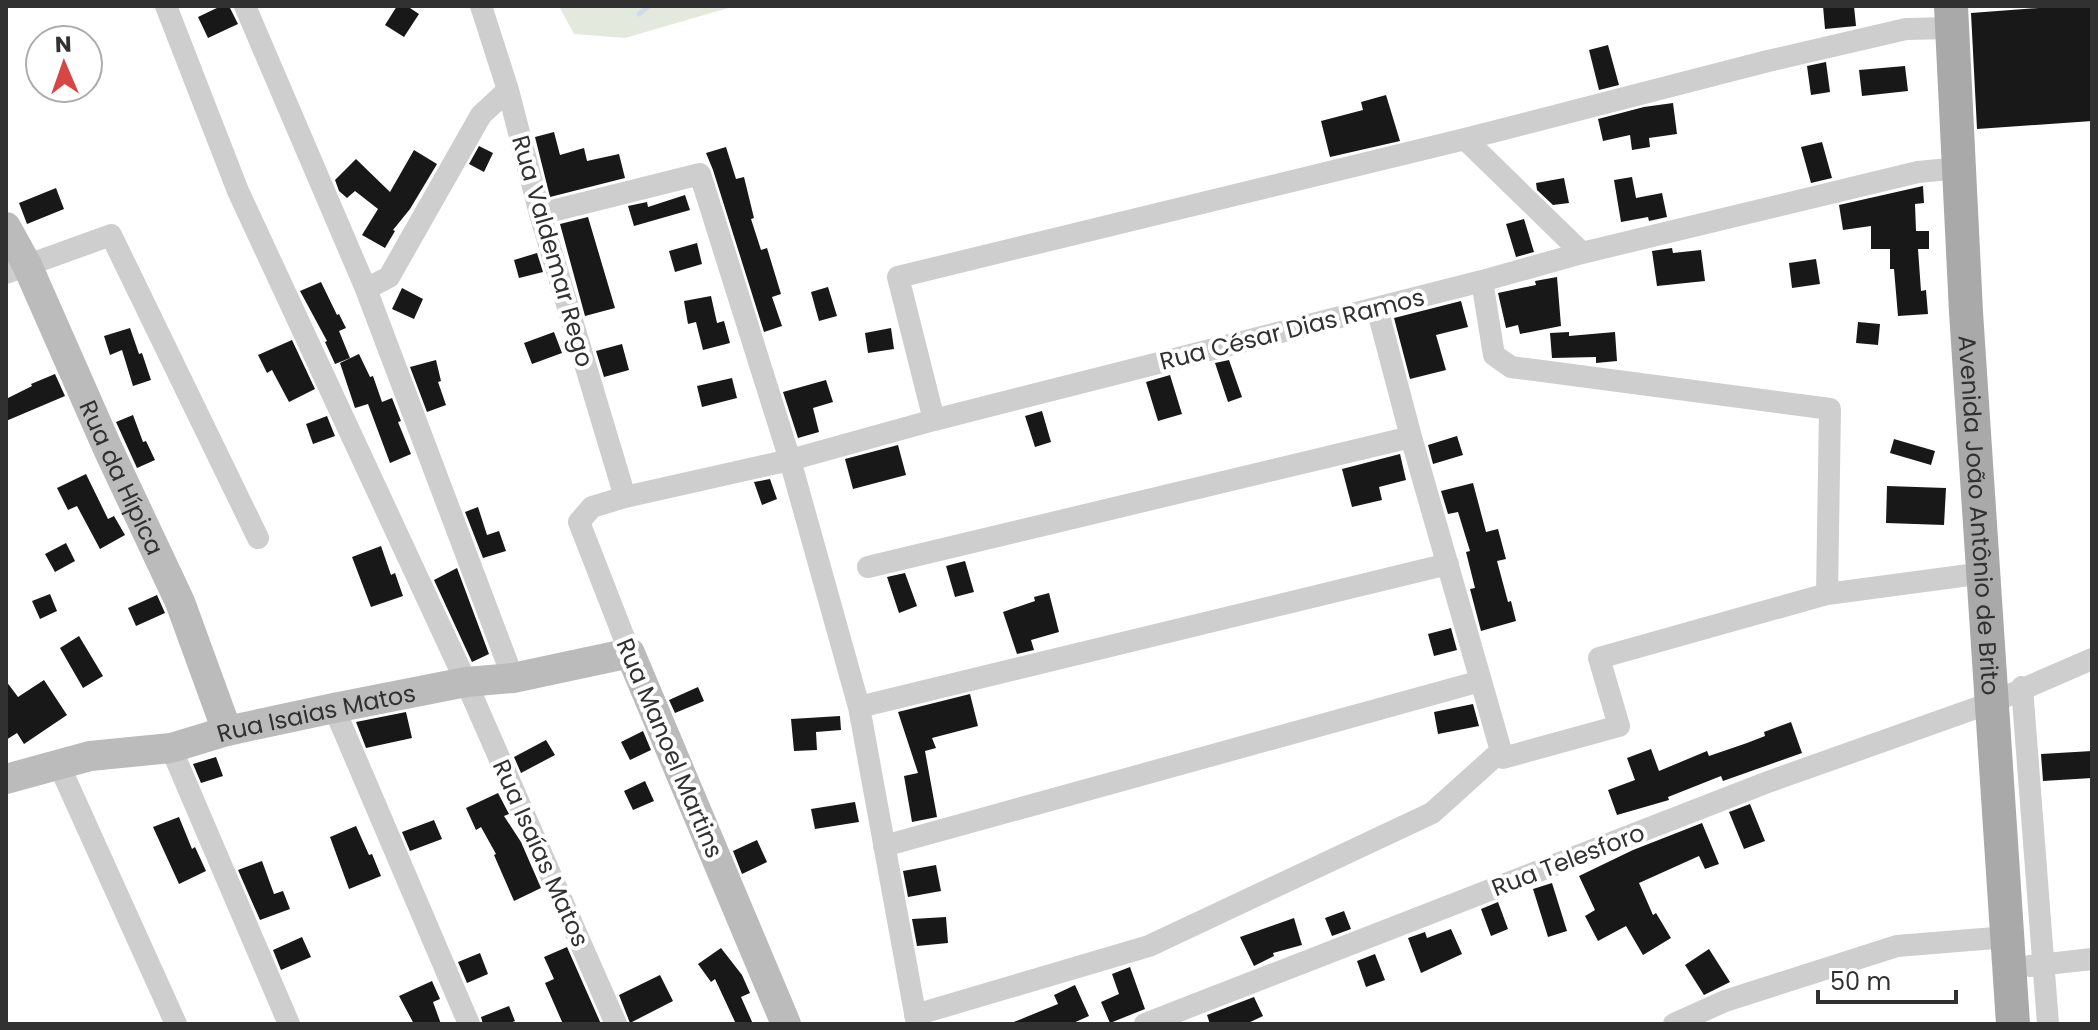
<svg xmlns="http://www.w3.org/2000/svg" width="2098" height="1030" font-family="Poppins,sans-serif">
	<style>
		.green { fill: #e3e9dd }
		.lines { fill: none; stroke-linecap: round; stroke-linejoin: round }
		.stream { stroke: #cfddea; stroke-width: 5 }
		.building { fill: #181818 }
		.street { stroke: #cecece; stroke-width: 22 }
		.secondary { stroke: #bbb; stroke-width: 30 }
		.primary { stroke: #a9a9a9; stroke-width: 34 }
		.labels { text-anchor: middle; dominant-baseline: central; stroke-width: 8; stroke-linejoin: round; paint-order: stroke }
		.street-label { font-size: 24px; fill: #313131; stroke: #fff }
	</style>
	<rect width="100%" height="100%" fill="#fff"/>
	<path class="green" d="M559,6H735L625,38L574,34Z"/>
	<g class="lines">
		<path class="stream" d="M639,14L649,6"/>
	</g>
	<path class="building" d="M221,6H229L238,24L208,38L198,17Z
		M397,6H407L419,14L404,37L385,25Z
		M1823,6H1854L1856,26L1825,29Z
		M2064,6H2092V121L1977,129L1971,13Z
		M1608,45L1619,85L1599,90L1589,50Z
		M1826,62L1830,92L1811,95L1807,66Z
		M1905,66L1908,91L1862,96L1859,70Z
		M1386,95L1400,141L1330,157L1321,121L1363,110L1361,102Z
		M1673,103L1677,134L1649,138L1650,147L1632,150L1630,135L1603,141L1598,119L1644,107Z
		M554,132L560,155L584,148L587,161L619,154L625,178L550,197L535,137Z
		M1822,142L1832,178L1811,183L1801,147Z
		M479,146L493,153L484,172L469,164Z
		M726,147L736,179L744,177L754,218L751,219L761,250L767,248L781,294L772,297L782,326L764,332L713,170L706,153Z
		M414,150L437,164L410,209L393,230L395,231L385,248L362,235L378,209L355,191L347,198L339,191L335,180L356,159L390,192Z
		M1632,177L1636,198L1662,193L1667,217L1649,221L1648,217L1621,222L1614,180Z
		M1564,178L1569,203L1553,205L1537,190L1536,183Z
		M1923,186L1924,203L1915,204L1916,231H1929V249H1918L1921,291L1926,290L1928,314L1898,316L1894,269H1890V249H1871V226L1843,230L1839,205Z
		M56,188L64,209L27,224L19,203Z
		M685,195L690,210L634,226L628,206L647,202L648,207Z
		M588,217L615,308L585,316L560,224Z
		M1524,219L1534,252L1516,257L1506,224Z
		M697,243L702,264L675,272L669,251Z
		M1672,248L1673,253L1701,250L1705,281L1657,286L1652,251Z
		M537,253L543,272L519,278L514,260Z
		M1816,259L1820,284L1792,288L1789,263Z
		M1557,277L1561,326L1520,334L1518,325L1506,328L1498,293L1536,285L1535,281Z
		M321,282L337,315L339,314L346,328L339,331L350,358L335,364L325,342L327,341L300,291Z
		M828,287L837,316L819,321L811,292Z
		M402,288L423,299L414,319L392,309Z
		M711,296L717,323L724,321L730,343L703,350L696,322L688,324L684,301Z
		M1461,301L1468,327L1436,335L1446,370L1410,379L1394,318Z
		M1858,322L1880,324L1878,345L1856,343Z
		M130,328L139,354L142,353L151,380L133,386L122,350L110,355L104,336Z
		M891,328L894,349L868,353L865,333Z
		M554,332L562,353L532,364L524,343Z
		M1569,332V336L1615,332L1617,361L1596,363V357L1552,358L1550,333Z
		M292,340L315,389L289,402L272,370L267,373L258,355Z
		M622,344L629,370L604,377L596,351Z
		M359,354L370,377L373,376L382,402L392,398L401,421L398,422L411,454L390,463L368,404L355,408L340,363Z
		M436,360L441,381L438,382L446,405L427,412L410,367Z
		M1229,360L1242,397L1228,402L1215,363Z
		M55,374L65,396L6,421V399L32,386L31,384Z
		M1170,375L1182,414L1158,421L1146,382Z
		M732,378L737,398L702,407L697,386Z
		M826,380L833,402L813,408L819,432L798,438L783,392Z
		M1042,411L1051,442L1035,447L1025,416Z
		M133,415L143,442L146,441L155,460L137,468L116,422Z
		M327,416L335,436L313,444L306,424Z
		M1457,436L1463,455L1433,464L1428,445Z
		M1894,439L1935,451L1931,465L1890,453Z
		M898,445L906,475L853,489L845,459Z
		M1400,454L1406,480L1379,487L1382,500L1352,507L1342,469Z
		M86,474L108,519L114,516L125,535L100,549L77,506L68,510L57,488Z
		M770,479L777,499L762,505L754,482Z
		M1473,483L1486,532L1498,529L1506,559L1497,561L1508,602L1511,601L1516,621L1481,631L1470,589L1475,588L1466,552L1470,551L1458,512L1448,514L1441,491Z
		M1887,486L1946,488L1944,525L1886,523Z
		M478,507L487,535L499,531L506,551L483,558L465,512Z
		M66,543L75,561L55,572L45,554Z
		M381,546L391,575L395,573L403,596L371,607L352,557Z
		M965,561L974,592L955,597L946,566Z
		M457,568L489,654L472,662L434,580Z
		M905,573L917,606L899,613L887,577Z
		M1049,593L1059,632L1031,640L1034,650L1017,654L1003,612L1035,601L1034,597Z
		M50,594L57,611L40,619L32,601Z
		M157,595L165,613L136,626L128,608Z
		M1451,628L1457,650L1434,656L1428,634Z
		M79,636L103,676L83,688L60,648Z
		M44,680L67,715L24,744L17,733L6,740V681L18,697Z
		M698,687L704,701L675,713L669,700Z
		M970,694L978,726L932,738L936,748L925,751L937,817L912,822L904,776L918,773L898,712Z
		M1473,704L1479,726L1438,734L1434,712Z
		M406,712L412,738L366,748L356,722Z
		M840,716L841,730L816,732L817,750L794,751L791,719Z
		M1791,722L1802,753L1723,781L1721,776L1668,797L1669,800L1617,815L1608,790L1635,780L1627,758L1651,749L1659,771L1707,751L1709,756L1747,743L1765,736L1764,732Z
		M643,731L651,750L630,760L621,742Z
		M546,740L555,755L521,773L514,757Z
		M2092,751V778L2043,781L2041,754Z
		M216,757L223,776L201,783L193,764Z
		M645,781L654,801L633,810L624,791Z
		M498,793L509,814L504,816L521,842L541,888L514,901L494,855L496,854L481,827L476,830L466,808Z
		M855,802L859,822L815,829L811,809Z
		M1750,804L1765,841L1744,849L1729,812Z
		M179,817L192,849L195,847L206,871L179,884L153,827Z
		M434,820L442,839L410,851L402,832Z
		M1702,823L1719,864L1705,869L1699,856L1639,883L1653,915L1656,913L1671,938L1643,955L1626,926L1598,941L1585,916L1595,910L1579,876L1633,850Z
		M356,826L369,855L372,854L381,876L349,889L330,837Z
		M757,840L767,862L742,874L733,851Z
		M262,861L274,894L283,891L290,909L260,920L238,870Z
		M936,865L941,891L908,897L903,871Z
		M1552,883L1567,931L1548,937L1533,889Z
		M1498,902L1508,929L1491,936L1481,909Z
		M1344,911L1351,929L1332,936L1325,918Z
		M946,917L948,943L917,946L912,919Z
		M1294,918L1302,945L1273,953L1274,956L1254,966L1240,937Z
		M1451,929L1462,954L1421,973L1408,938L1425,932L1427,938Z
		M302,937L311,957L281,970L273,950Z
		M567,947L601,1024H563L545,983L554,979L544,957Z
		M721,948L742,975L750,993L741,997L753,1024H736L715,979L711,982L698,964Z
		M1709,949L1730,982L1704,995L1685,965Z
		M480,953L488,974L467,983L458,962Z
		M1375,954L1385,980L1366,987L1357,961Z
		M1130,967L1145,1009L1110,1023L1101,1002L1119,994L1112,974Z
		M660,975L673,1001L630,1023L619,995Z
		M432,981L440,999L433,1002L441,1024H414L399,996Z
		M1075,985L1089,1016L1071,1024H1009L1058,1004L1054,995Z
		M1254,997L1263,1016L1246,1024H1210L1207,1015Z
		M509,1006L515,1021L507,1024H483L481,1017Z"/>
	<g class="lines">
		<path class="street" d="M166,6L238,191L466,682L616,1024
			M245,6L366,289L513,678
			M481,6L508,90L540,214L625,497
			M1465,139L1582,253
			M540,214L700,174L790,460L859,707L917,1024
			M6,273L111,235L258,538
			M1482,281L1494,355L1511,367L1830,409L1827,594
			M366,289L389,277L481,115L508,90
			M1377,308L1411,437L1503,758L1619,726L1599,658L1827,594L1984,573
			M934,420L898,277L1465,139L1768,61L1906,29L1952,28
			M868,567L1411,437
			M630,653L579,522L592,507L625,497L790,460L934,420L1482,281L1582,253L1918,172L1960,168
			M2022,687L2048,1024
			M859,707L1448,564
			M334,708L469,1024
			M171,748L289,1024
			M59,765L176,1024
			M884,846L1477,682
			M2030,966L2092,959
			M915,1015L1149,946L1432,813L1501,751
			M1145,1024L1768,782L1993,702L2092,659
			M1674,1024L1725,1001L1897,946L2007,937"/>
		<g class="secondary">
			<path id="s1" d="M6,227L27,265L108,449L180,602L227,731"/>
			<path id="s2" d="M6,779L90,756L171,748L227,731L334,708L466,682L513,678L630,653L786,1024"/>
		</g>
		<path class="primary" id="s3" d="M1951,6L1966,312L2013,1024"/>
	</g>
	<g class="labels">
		<g class="street-label">
			<text transform="translate(553 251) rotate(74)">Rua Valdemar Rego</text>
			<text transform="translate(1292 329) rotate(-14)">Rua César Dias Ramos</text>
			<text stroke="none"><textPath href="#s1" startOffset="276">Rua da Hípica</textPath></text>
			<text stroke="none"><textPath href="#s3" startOffset="510">Avenida João Antônio de Brito</textPath></text>
			<text stroke="none"><textPath href="#s2" startOffset="318">Rua Isaias Matos</textPath></text>
			<text transform="translate(670 748) rotate(67)">Rua Manoel Martins</text>
			<text transform="translate(541 853) rotate(66)">Rua Isaías Matos</text>
			<text transform="translate(1568 860) rotate(-21)">Rua Telesforo</text>
		</g>
	</g>
	<rect width="2098" height="1030" fill="none" stroke="#313131" stroke-width="16"/>
	<g transform="translate(64 64) rotate(358)"><circle r="38" fill="#ffffff" stroke="#adadad" stroke-width="2"/>
	<path d="M0-6L14 30L0 20L-14 30Z" fill="#d64645"/>
	<text y="-12" font-size="22" font-weight="bold" text-anchor="middle" fill="#313131">N</text>
	</g>
	<path d="M1818 990v12h138v-12" fill="none" stroke="#313131" stroke-width="4"/>
	<text x="1830" y="990" font-size="24" fill="#313131" stroke="#ffffff" stroke-width="6" paint-order="stroke">50 m</text>
</svg>
